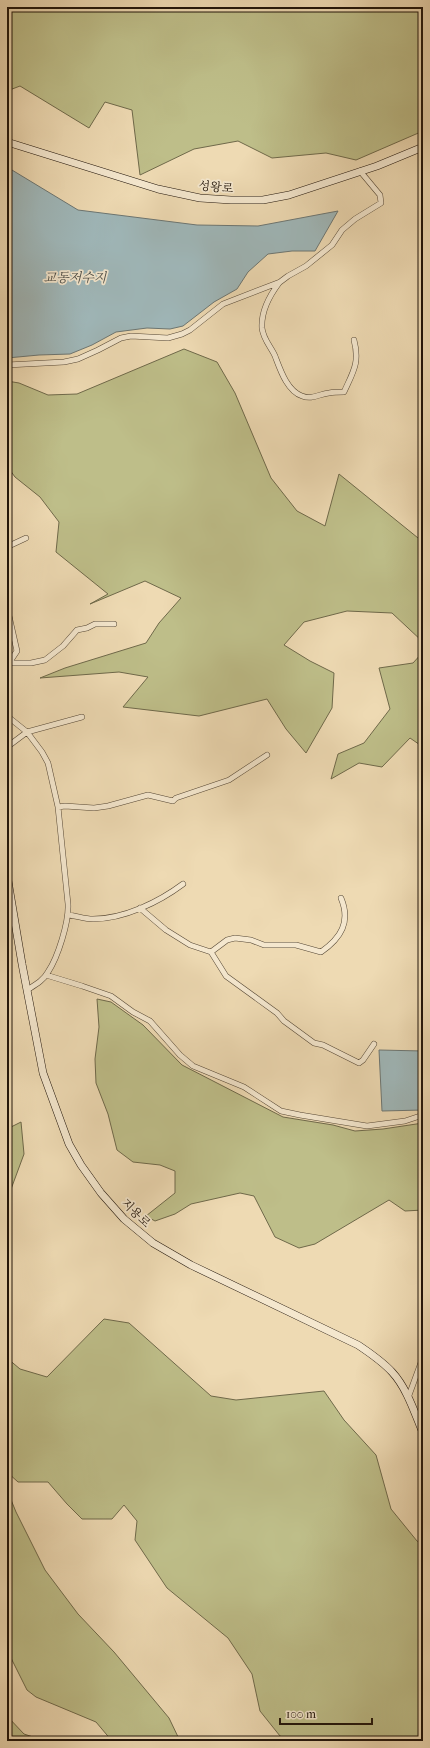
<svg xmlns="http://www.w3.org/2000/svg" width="430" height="1748" font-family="'IM FELL French Canon','Noto Serif KR',serif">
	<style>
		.green { fill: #bebe89; stroke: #6f694a }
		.water { fill: #9fb7b9; stroke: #6c7673 }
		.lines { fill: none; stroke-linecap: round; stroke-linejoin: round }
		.street-casing { stroke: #544634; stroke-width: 6 }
		.secondary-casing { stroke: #20140a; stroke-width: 8 }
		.street { stroke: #f4e7ce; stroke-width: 5 }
		.secondary { stroke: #f4e7ce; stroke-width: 7 }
		.labels { text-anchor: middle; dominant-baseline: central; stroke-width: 3.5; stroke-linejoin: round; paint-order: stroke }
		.street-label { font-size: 12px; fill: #20140a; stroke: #f4e7ce }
		.water-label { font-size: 13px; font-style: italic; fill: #4c4d47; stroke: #f4e7ce }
	</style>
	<rect width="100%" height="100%" fill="#eedab3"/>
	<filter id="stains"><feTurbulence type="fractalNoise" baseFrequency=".005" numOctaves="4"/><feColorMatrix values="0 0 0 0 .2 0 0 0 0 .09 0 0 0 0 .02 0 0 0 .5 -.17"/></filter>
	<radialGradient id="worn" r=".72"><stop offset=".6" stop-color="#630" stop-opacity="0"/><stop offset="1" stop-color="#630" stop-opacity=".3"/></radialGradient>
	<path class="green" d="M7,7H423V131L356,160L326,153L272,158L238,141L194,149L140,175L132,110L105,102L89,128L20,86L7,91Z
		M184,349L217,362L235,393L271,478L297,511L325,526L339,474L423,542V642L392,613L347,611L304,622L284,645L310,661L334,673L332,708L306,753L286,729L267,699L199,716L123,707L148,677L119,672L40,678L65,668L146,643L159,623L181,598L145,581L90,604L108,594L56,552L59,522L40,497L15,477L7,466V381L19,383L48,395L77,394Z
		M423,652V747L410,738L382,767L359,763L331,779L338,754L364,743L390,709L379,668L413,663Z
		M97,999L111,1002L143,1025L182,1065L283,1117L333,1125L355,1131L383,1129L423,1123V1210L405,1211L389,1200L315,1244L299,1248L275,1237L254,1196L240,1193L191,1204L175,1214L155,1221L146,1216L175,1193V1171L160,1165L133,1162L117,1150L108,1114L96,1083L95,1059L99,1027Z
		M21,1122L24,1154L7,1200V1129Z
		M104,1319L129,1323L211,1396L236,1400L324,1391L344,1420L376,1455L391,1509L417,1541L423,1545V1741H292L280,1736L260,1711L252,1674L228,1638L167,1588L135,1540L137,1521L124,1505L112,1519H82L67,1504L48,1482H18L7,1472V1358L20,1369L47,1377Z
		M7,1490L16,1512L45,1570L78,1614L114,1652L169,1718L180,1741H112L96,1722L36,1697L27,1690L7,1650Z
		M7,1716L24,1734L45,1741H7Z"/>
	<path class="water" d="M7,167L78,210L197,225L258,226L338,211L315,251H292L268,254L248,272L237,289L214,302L183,326L170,329L147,328L116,332L92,345L70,354L39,355L7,358Z
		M379,1050L423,1051V1110L382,1111Z"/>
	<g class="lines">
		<defs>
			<path id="street" d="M279,283C270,295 261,312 262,328C263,339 271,347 275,356C280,369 287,391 302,396C312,400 319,394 329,393C334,392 339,392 344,392C353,372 360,363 354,340
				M7,365L64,362L78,359L98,350L121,338L131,336L168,338L182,334L190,330L223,304L280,282L288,276L306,266L332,245L342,230L355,219L381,203L380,195L360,171
				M7,549L11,545L26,538
				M7,607L17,651L7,666
				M10,663H31L45,660L63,646L77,630L87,628L95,624H114
				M7,716L27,732L42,752L48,763L58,807L68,904C69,922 58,957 48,972C43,981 35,985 27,990
				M7,747L27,732L82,717
				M58,807L65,806L94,808L108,806L148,795L173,801L176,798L229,780L267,755
				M140,908L166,930L190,945L211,952L226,976L277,1013L284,1021L314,1043L323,1045L359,1063L363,1060L374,1044
				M69,915C77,916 85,919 93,919C124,919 159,902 183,884
				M211,952L227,940L235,938L251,940L264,945H296L321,952C341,938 351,922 341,898
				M46,975L82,986L111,996L133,1012L150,1021L180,1055L193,1066L244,1087L281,1111L300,1115L367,1126L405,1121L423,1115
				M408,1398L423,1357"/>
			<path id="secondary" d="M7,142L158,189L200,198L231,200H263L289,195L377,166L423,147
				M7,875L22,964L43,1073L69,1144L81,1165L101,1193L124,1219L153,1243L191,1265L358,1345C370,1353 382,1361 392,1372C407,1388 415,1414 423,1433"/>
		</defs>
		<use href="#street" class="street-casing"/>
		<use href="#secondary" class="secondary-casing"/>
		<use href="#street" class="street"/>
		<use href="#secondary" class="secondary"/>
	</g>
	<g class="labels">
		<g class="street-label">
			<text transform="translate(216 187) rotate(5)">성왕로</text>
			<text transform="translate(136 1213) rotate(44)">지용로</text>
		</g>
		<g class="water-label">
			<text x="75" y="277">교동저수지</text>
		</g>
	</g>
	<rect width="430" height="1748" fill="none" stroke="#eedab3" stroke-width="24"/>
	<rect x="8" y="8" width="414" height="1732" fill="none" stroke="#20140a" stroke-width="2"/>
	<rect x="12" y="12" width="406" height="1724" fill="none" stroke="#20140a"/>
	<path d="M280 1718v6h92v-6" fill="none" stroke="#20140a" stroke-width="2"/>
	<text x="286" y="1718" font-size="12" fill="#20140a" stroke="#f4e7ce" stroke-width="3" paint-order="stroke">100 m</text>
	<rect width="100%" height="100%" filter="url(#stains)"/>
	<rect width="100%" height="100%" fill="url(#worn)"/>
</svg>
